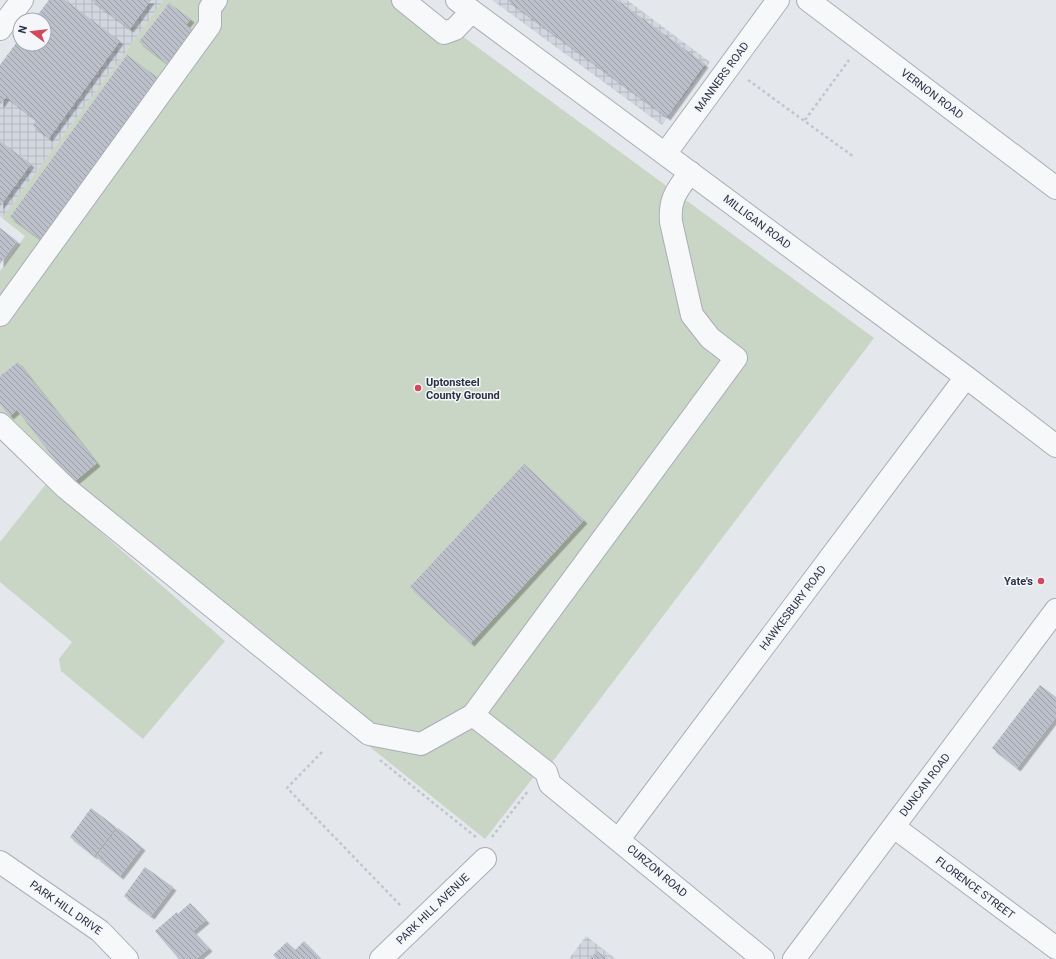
<svg xmlns="http://www.w3.org/2000/svg" width="1056" height="959" font-family="Roboto,sans-serif">
	<style>
		.industrial { fill: url(#industrial-grid) }
		.park { fill: #c9d6c5 }
		.building { fill: url(#building-back-hatch); filter: url(#shadow) }
		.lines { fill: none; stroke-linecap: round; stroke-linejoin: round }
		.minor-casing { stroke: #a9aeb7; stroke-width: 24 }
		.path { stroke: #c2c5cb; stroke-width: 2.5; stroke-dasharray: 3 3; stroke-linecap: butt }
		.minor { stroke: #f7f8fa; stroke-width: 22 }
		.poi-dot { fill: #d1495b; stroke: #f4f6f9; stroke-width: 1.5 }
		.labels { text-anchor: middle; dominant-baseline: central; stroke-width: 3; stroke-linejoin: round; paint-order: stroke }
		.street-label { font-size: 11px; fill: #2b3445; stroke: #f4f6f9 }
		.poi-label { font-size: 11px; font-weight: bold; fill: #2b3445; stroke: #f4f6f9; text-anchor: start }
	</style>
	<defs>
		<pattern id="industrial-grid" width="8" height="8" patternUnits="userSpaceOnUse"><rect width="8" height="8" fill="#d2d6de"/><path d="M0 4h8M4 0v8" fill="none" stroke="#b4b8c0"/></pattern>
		<pattern id="building-back-hatch" width="6" height="6" patternUnits="userSpaceOnUse"><rect width="6" height="6" fill="#bbc0ca"/><path d="M-1 5l2 2M0 0l6 6M5-1l2 2" fill="none" stroke="#989da6"/></pattern>
		<filter id="shadow"><feDropShadow dx="3.5" dy="3.5" stdDeviation="0" flood-color="#0004"/></filter>
	</defs>
	<rect width="100%" height="100%" fill="#e4e7ec"/>
	<path class="industrial" d="M49,0H164L2,218L0,216V65L20,44H44V20H34Z
		M492,0H627L710,62L662,125Z
		M586,936L616,959H569Z"/>
	<path class="park" d="M164,0H413L874,338L553,761L536,774L485,839L230,635L0,438V271L25,236L2,218Z
		M46,484L225,641L143,739L61,671L59,659L72,642L0,582V542Z"/>
	<path class="building" d="M49,0H65L120,41L49,138L33,126L36,120L6,97L1,104L0,103V65L20,38V44H44V20H34Z
		M91,0H151L130,29Z
		M507,0H617L705,64L667,117Z
		M169,3L191,19L186,25L199,36L174,69L139,42Z
		M127,55L161,80L48,245L10,217Z
		M0,141L31,164L0,206Z
		M0,228L17,241L0,264Z
		M18,362L97,463L73,483L17,410L10,416L0,404V376Z
		M524,464L584,520L471,643L410,587Z
		M1040,685L1056,697V717L1017,768L992,748Z
		M91,808L116,827L94,856L70,837Z
		M118,828L142,847L120,876L96,857Z
		M145,867L173,887L151,916L124,896Z
		M190,903L206,920L193,931L209,948L196,959H179L155,931L177,912L178,914Z
		M304,941L321,959H277L273,955L287,942L295,950Z
		M597,951L607,959H590Z"/>
	<g class="lines">
		<defs>
			<path id="minor" d="M403,0L444,33L455,29L472,11
				M457,0L966,377L1056,446
				M808,0L1056,188
				M0,29L22,0
				M665,154L778,0
				M690,172C677,191 669,198 671,222L692,315L710,338L736,358L473,715L546,772L550,784L763,959
				M0,315L210,25V8L216,0
				M0,424L66,488L369,734L421,744L473,715
				M894,827L1056,948
				M619,839L966,377
				M0,862L100,931L127,959
				M381,959L485,859
				M794,959L1056,610"/>
		</defs>
		<use href="#minor" class="minor-casing"/>
		<path class="path" d="M748,80L854,157
			M805,120L849,60
			M322,752L287,788L402,907
			M380,760L477,838
			M492,837L528,791"/>
		<use href="#minor" class="minor"/>
	</g>
	<g class="poi-dot">
		<circle cx="418" cy="388" r="4"/>
		<circle cx="1041" cy="581" r="4"/>
	</g>
	<g class="labels">
		<g class="street-label">
			<text transform="translate(722 77) rotate(-54)">MANNERS ROAD</text>
			<text transform="translate(932 94) rotate(37)">VERNON ROAD</text>
			<text transform="translate(757 222) rotate(37)">MILLIGAN ROAD</text>
			<text transform="translate(793 608) rotate(-53)">HAWKESBURY ROAD</text>
			<text transform="translate(925 785) rotate(-53)">DUNCAN ROAD</text>
			<text transform="translate(657 871) rotate(40)">CURZON ROAD</text>
			<text transform="translate(975 888) rotate(37)">FLORENCE STREET</text>
			<text transform="translate(66 908) rotate(35)">PARK HILL DRIVE</text>
			<text transform="translate(433 909) rotate(-44)">PARK HILL AVENUE</text>
		</g>
		<g class="poi-label">
			<text x="426" y="382">Uptonsteel<tspan x="426" dy="13">County Ground</tspan></text>
			<text x="1033" y="581" text-anchor="end">Yate's</text>
		</g>
	</g>
	<g transform="translate(32 32) rotate(285)"><circle r="19" fill="#f4f6f9" stroke="#a4a8b1"/>
	<path d="M0-3L7 15L0 10L-7 15Z" fill="#d1495b"/>
	<text y="-6" font-size="11" font-weight="bold" text-anchor="middle" fill="#2b3445">N</text>
	</g>
</svg>
